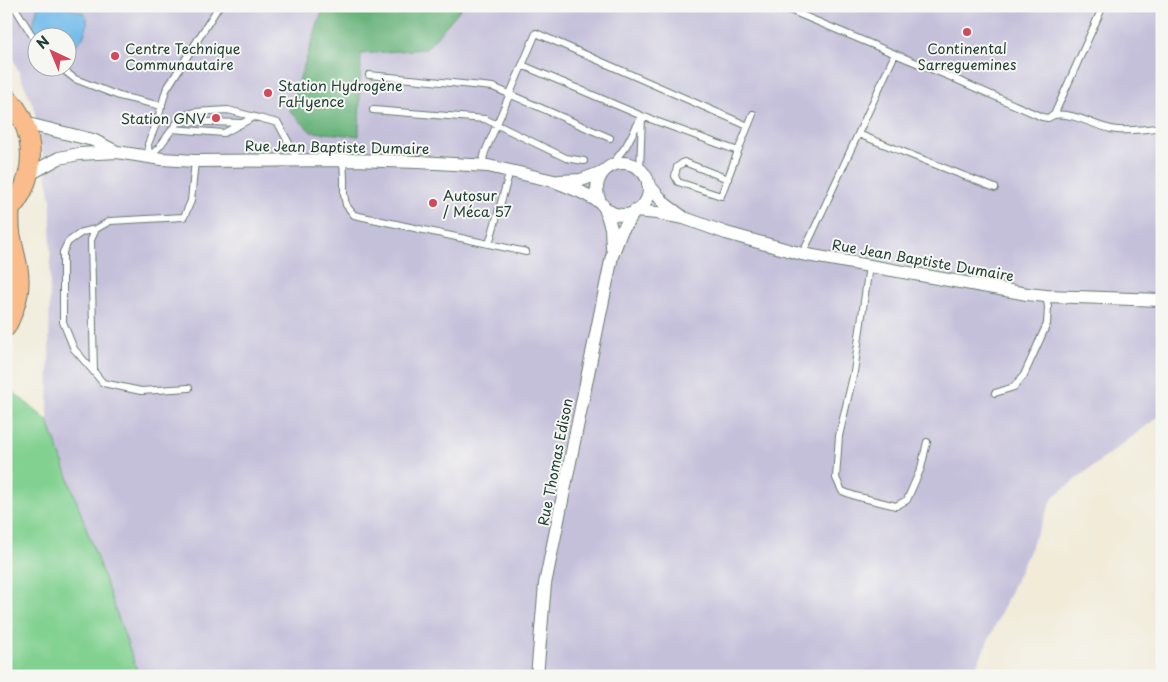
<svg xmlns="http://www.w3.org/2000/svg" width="1168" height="682" font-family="'Playpen Sans',sans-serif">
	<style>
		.industrial { fill: #c5c0da; fill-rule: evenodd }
		.green { fill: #82d191; stroke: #508762 }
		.forest { fill: #69b37b; stroke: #447858 }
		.water { fill: #73bbeb; stroke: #497c90 }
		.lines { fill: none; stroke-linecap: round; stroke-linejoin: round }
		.service-casing { stroke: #687a6d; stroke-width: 8 }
		.minor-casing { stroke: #687a6d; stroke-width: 14 }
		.primary-casing { stroke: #687a6d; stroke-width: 21 }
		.service { stroke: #fff; stroke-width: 6 }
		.minor { stroke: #fff; stroke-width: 12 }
		.primary { stroke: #f9bc8a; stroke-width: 19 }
		.poi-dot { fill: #d1495b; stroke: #f6f6f2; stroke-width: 2 }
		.labels { text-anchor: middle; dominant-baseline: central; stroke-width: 4; stroke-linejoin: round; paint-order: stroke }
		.poi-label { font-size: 14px; fill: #1f3d34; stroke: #f6f6f2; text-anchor: start }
		.street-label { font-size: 14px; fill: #1f3d34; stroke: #f6f6f2 }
	</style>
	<rect width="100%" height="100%" fill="#f6f6f2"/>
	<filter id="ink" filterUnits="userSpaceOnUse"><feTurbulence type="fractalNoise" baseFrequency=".02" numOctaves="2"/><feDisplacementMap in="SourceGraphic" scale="10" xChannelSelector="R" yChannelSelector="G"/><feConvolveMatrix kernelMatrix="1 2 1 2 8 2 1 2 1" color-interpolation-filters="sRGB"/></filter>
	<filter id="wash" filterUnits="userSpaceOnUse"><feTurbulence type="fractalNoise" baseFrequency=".0096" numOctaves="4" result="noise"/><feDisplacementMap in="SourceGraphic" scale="20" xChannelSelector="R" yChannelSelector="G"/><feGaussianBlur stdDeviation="1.12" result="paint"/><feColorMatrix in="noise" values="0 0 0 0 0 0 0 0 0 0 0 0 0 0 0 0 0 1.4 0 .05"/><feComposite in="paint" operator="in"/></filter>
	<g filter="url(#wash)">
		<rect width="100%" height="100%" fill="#f1ebd8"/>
		<path class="industrial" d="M6,6H1162V414L1054,496L972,676H139L48,421L51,200L34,108L6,42ZM38,38H68V68H38Z"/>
		<path class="green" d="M6,386L48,421L139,676H6Z"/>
		<path class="forest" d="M324,6H463L426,49L361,54L359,136L311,132L289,110Z"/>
		<path class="water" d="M38,6H59L84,13L87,18V25L83,38L77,44L68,41V38L56,37L32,29Z"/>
	</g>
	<g filter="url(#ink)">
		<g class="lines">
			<defs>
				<path id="service" d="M14,6L38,45
					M780,6L895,54L811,236L802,254
					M895,54L953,78L1042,117L1048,118L1054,115L1103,6
					M522,65L642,116L738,151L721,196L678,182L675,176L677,167L684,162L728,179
					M61,68L75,79L119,96L162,106
					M369,75L493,87L610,138
					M373,110L485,119L566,158L584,161
					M1054,115C1073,112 1092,125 1111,129C1124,132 1148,129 1162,127
					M178,121L241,123
					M172,129L224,133L254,117
					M858,134L995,188
					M738,151L753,114
					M149,157L160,146L182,116L195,112L228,110L278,123L298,160
					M149,157L148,144L157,122L166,90L219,6
					M343,160L344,178V194L346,205L354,215L526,252
					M482,165L485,152L536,33L748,126
					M610,167L626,146L642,116L640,170
					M489,244L510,171
					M869,266L854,372L839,436L836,478L842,491L855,496L896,506L907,500L921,468L927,442
					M94,372L74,349L63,322V252L68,242L82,232L96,229
					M189,388L141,391L103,383L94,372L91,240L96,229L110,221L184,217L191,201L195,161
					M995,393L1014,387L1024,375L1047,324L1048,307L1046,296"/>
				<path id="minor" d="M24,123L93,140L115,151
					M597 189a26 26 0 1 1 52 0a26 26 0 1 1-52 0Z
					M28,175L59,158L79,154L117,152L162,159L195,161L352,160L419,162L488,166L554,181L581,192L600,202
					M559,181L581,180L603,172
					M605,208L611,228L612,248
					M684,218L726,233L802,254L1027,294L1046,296L1162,300
					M537,676L545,584L612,256L621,232L635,211L657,213L684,218L665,204L648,184"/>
				<path id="primary" d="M6,97C38,127 39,183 6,213
					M6,327C13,313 19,298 19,283C20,268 14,254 12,240C9,230 10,220 10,209"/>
			</defs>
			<use href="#service" class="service-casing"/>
			<use href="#minor" class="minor-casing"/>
			<use href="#primary" class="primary-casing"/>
			<use href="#service" class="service"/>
			<use href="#minor" class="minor"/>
			<use href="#primary" class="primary"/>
		</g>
	</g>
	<g class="poi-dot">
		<circle cx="967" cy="32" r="5"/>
		<circle cx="115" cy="56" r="5"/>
		<circle cx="268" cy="93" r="5"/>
		<circle cx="216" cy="118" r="5"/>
		<circle cx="433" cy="203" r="5"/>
	</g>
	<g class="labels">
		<g class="poi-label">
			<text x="125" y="48">Centre Technique<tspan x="125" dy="16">Communautaire</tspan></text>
			<text x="967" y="48" text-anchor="middle">Continental<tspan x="967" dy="16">Sarreguemines</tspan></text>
			<text x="278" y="85">Station Hydrogène<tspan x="278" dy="16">FaHyence</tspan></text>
			<text x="206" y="118" text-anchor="end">Station GNV</text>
			<text x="443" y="195">Autosur<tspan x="443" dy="16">/ Méca 57</tspan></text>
		</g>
		<g class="street-label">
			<text transform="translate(337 147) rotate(1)">Rue Jean Baptiste Dumaire</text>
			<text transform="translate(923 260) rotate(10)">Rue Jean Baptiste Dumaire</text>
			<text transform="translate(555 462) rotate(-79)">Rue Thomas Edison</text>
		</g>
	</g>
	<rect width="1168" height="682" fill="none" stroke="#f6f6f2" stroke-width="25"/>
	<g transform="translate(52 52) rotate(316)"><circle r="24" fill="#f6f6f2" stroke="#a0aca6"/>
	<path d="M0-4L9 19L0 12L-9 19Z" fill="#d1495b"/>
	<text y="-8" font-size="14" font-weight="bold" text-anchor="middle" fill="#1f3d34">N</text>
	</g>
</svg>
